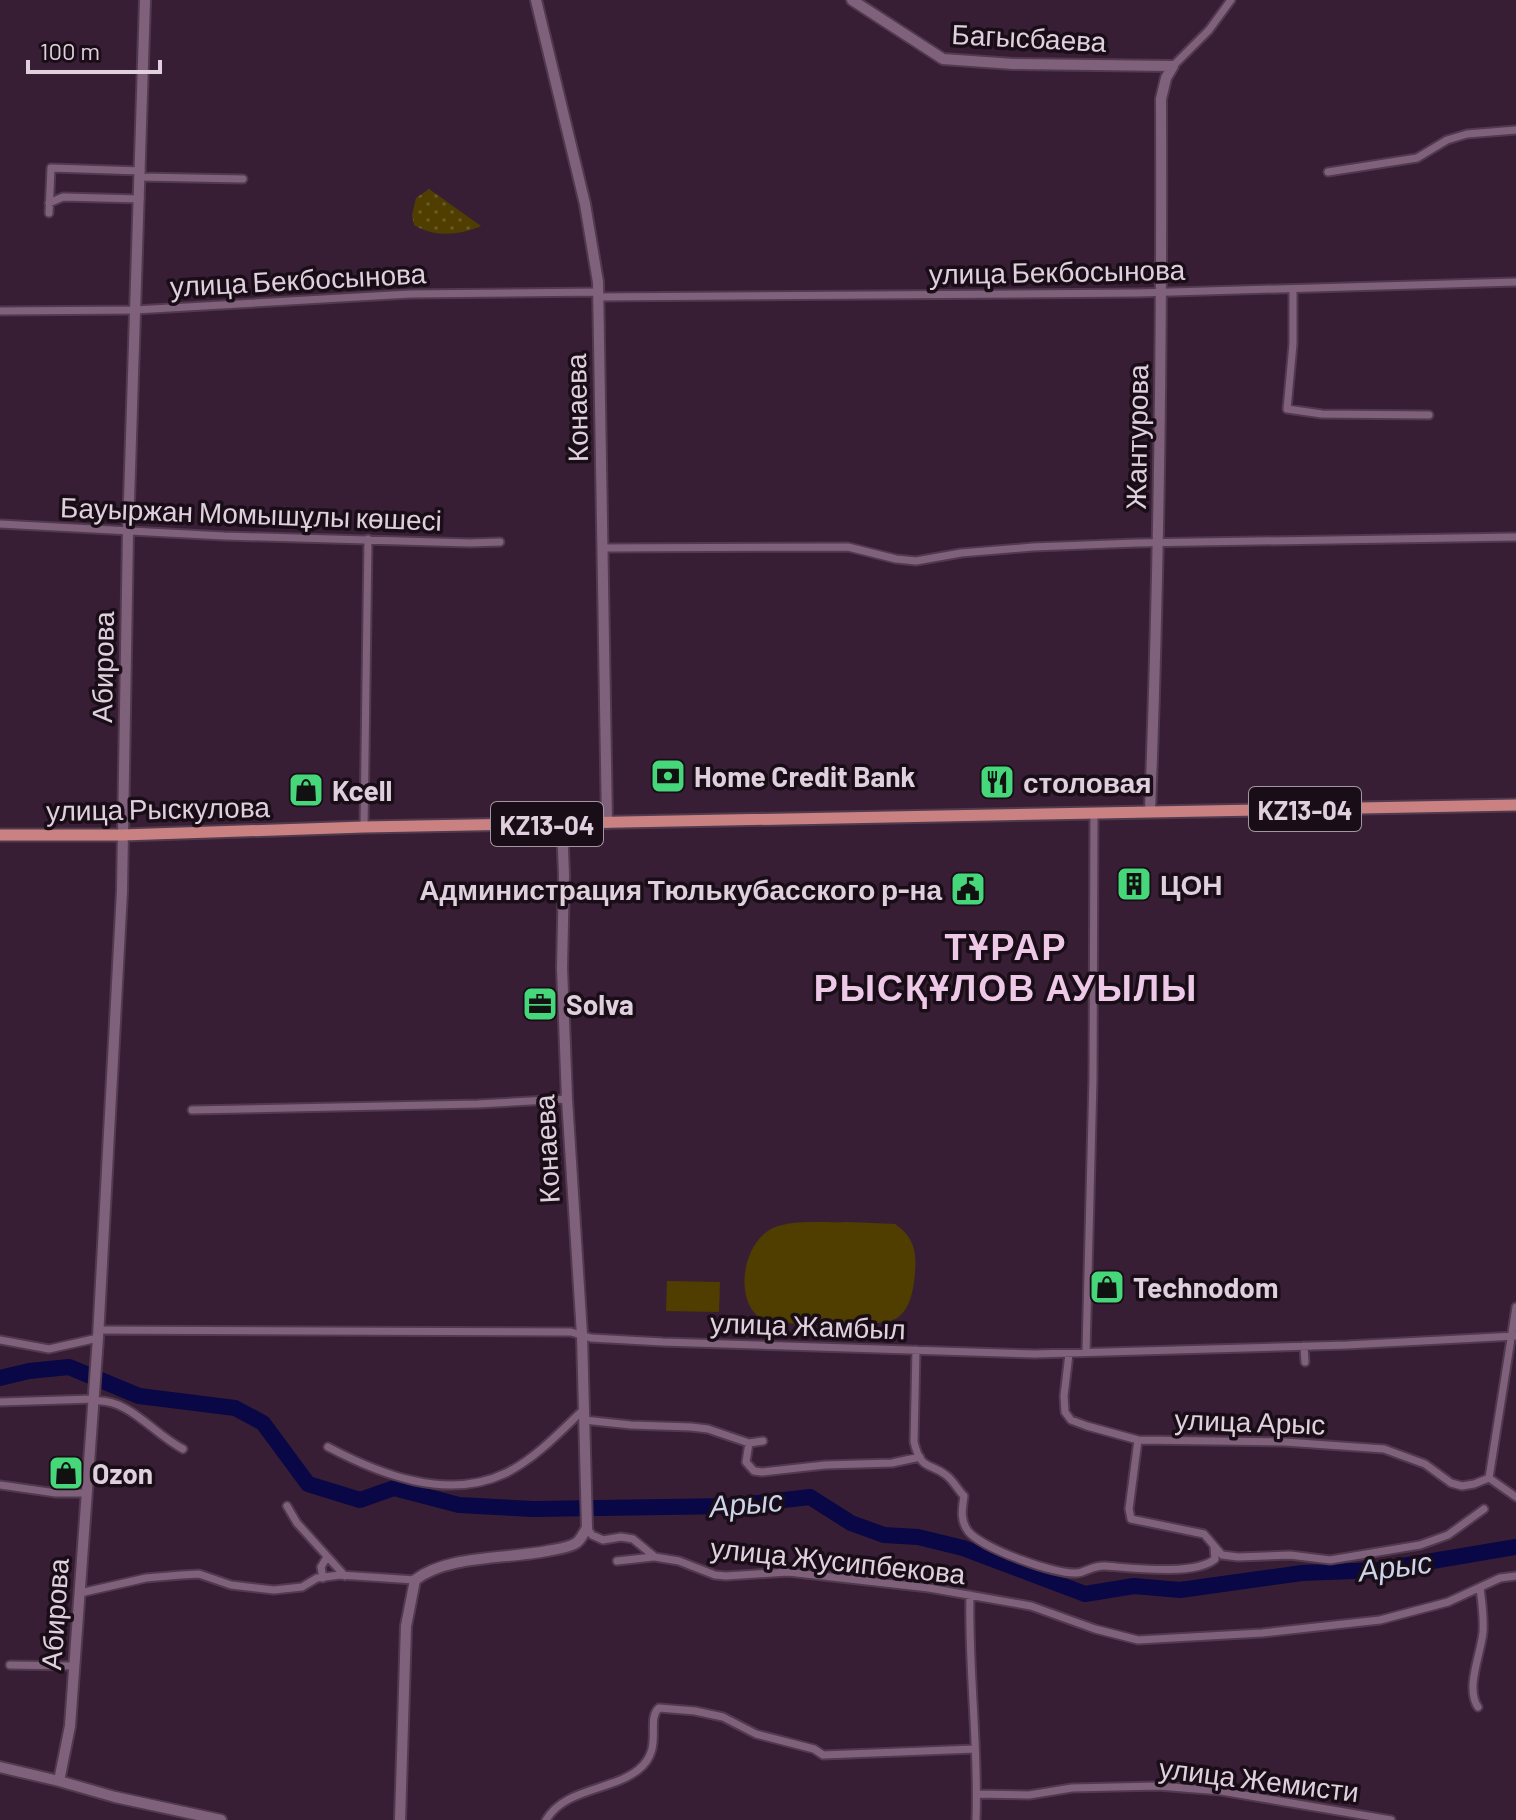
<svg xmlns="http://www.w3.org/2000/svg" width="1516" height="1820" font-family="Barlow,sans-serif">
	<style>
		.green { fill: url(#green-dots) }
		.pitch { fill: #4f3e00 }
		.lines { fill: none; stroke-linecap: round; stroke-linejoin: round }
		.river { stroke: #090745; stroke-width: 16 }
		.street-casing { stroke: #513a4e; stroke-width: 11 }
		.secondary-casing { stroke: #513a4e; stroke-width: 14 }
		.primary-casing { stroke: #513a4e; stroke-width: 15 }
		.street { stroke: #80617c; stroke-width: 7 }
		.secondary { stroke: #80617c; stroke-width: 10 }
		.primary { stroke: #c98281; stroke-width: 11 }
		.labels { text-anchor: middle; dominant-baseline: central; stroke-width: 7; stroke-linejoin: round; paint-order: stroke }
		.shield { fill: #190d17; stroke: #a495a2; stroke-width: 2 }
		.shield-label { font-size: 26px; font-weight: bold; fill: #e0cfdd }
		.street-label { font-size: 28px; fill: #e0cfdd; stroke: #190d17 }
		.poi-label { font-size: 28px; font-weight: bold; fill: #e0cfdd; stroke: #190d17; text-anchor: start }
		.water-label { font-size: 30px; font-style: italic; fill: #ccd4eb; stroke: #190d17 }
		.district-label { font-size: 36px; font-weight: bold; letter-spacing: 2px; fill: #edc9e7; stroke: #190d17 }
	</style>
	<defs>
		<pattern id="green-dots" width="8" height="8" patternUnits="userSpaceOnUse" patternTransform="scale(2)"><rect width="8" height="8" fill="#4f3e00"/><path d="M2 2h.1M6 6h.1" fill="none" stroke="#685925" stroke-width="1.8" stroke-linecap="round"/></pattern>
	</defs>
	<rect width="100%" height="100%" fill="#381e35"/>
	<path class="green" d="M429,189L481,226C459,235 436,238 414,225L412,215L416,198Z"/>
	<path class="pitch" d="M847,1222L895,1224C913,1236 917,1251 915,1272C914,1287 911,1309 897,1318C876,1330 793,1323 766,1322C732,1306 741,1243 773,1228C793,1219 825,1223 847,1222Z
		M667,1281L720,1282L719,1312L666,1311Z"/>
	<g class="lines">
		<path class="river" d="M0,1378L29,1371L69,1367L139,1396L235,1408L263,1423L308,1484L360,1500L394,1488L459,1505L533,1509L731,1506L810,1497L851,1523L884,1535L918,1537L963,1548L1085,1594L1134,1586L1180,1590L1302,1573L1379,1570L1516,1547"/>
		<defs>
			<path id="street" d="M1173,66L1209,30L1231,0
				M1328,172L1417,158L1447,140L1467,134L1516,130
				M141,177L243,179
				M49,203L63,197L140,199
				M49,213L51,168L141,171
				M1293,289V344L1287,409L1322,414L1429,415
				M598,297L1138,293L1516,282
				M0,311L135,310L410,294L599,292
				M0,524L224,536L470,543L500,542
				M603,548L848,547L896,559L916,561L961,553L1033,547L1136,543L1516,537
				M364,827L368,539
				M192,1110L478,1104L567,1099
				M1516,1307L1489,1478L1516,1497
				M98,1330L571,1332L591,1338L663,1342L1035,1354L1347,1345L1516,1336
				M0,1340L49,1349L98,1338
				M1304,1346L1305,1362
				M916,1350L914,1442C921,1471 929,1462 946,1475C953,1480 958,1490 964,1496C962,1510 960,1520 968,1531C981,1548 1056,1575 1077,1573C1087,1572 1092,1565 1106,1566C1132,1568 1195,1576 1215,1559L1214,1547
				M1086,1352L1093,1078L1094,813
				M1069,1354L1064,1396L1065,1412L1071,1420L1087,1426L1138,1440L1285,1442L1384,1449L1425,1464L1451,1483L1462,1486L1474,1484L1489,1478
				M94,1401C129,1398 153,1434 183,1449
				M0,1402L94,1399
				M584,1420L631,1425L691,1427L708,1429L749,1443L763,1441
				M1138,1440L1129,1509L1131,1519L1204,1534L1222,1555L1238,1557L1290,1555L1330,1560L1420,1545L1448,1535L1484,1509
				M749,1443L746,1462L754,1471L762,1472L825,1465L892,1463L920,1457
				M328,1447C381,1475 448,1501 506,1473C536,1458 560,1432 583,1410
				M0,1485L56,1493H87
				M287,1506L297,1523L345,1576
				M587,1528L592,1535L603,1540L621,1537L633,1539L655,1557L679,1561L715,1575L726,1576L788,1572L929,1588L1031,1606L1095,1629L1138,1640L1262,1633L1380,1620L1448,1602L1500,1578L1516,1576
				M617,1561L653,1557
				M323,1578L321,1567L327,1557
				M80,1593L146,1578L181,1575L199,1574L231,1585L274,1590L302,1587L317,1578L340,1575L415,1580
				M970,1595C968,1670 979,1745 976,1820
				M10,1665L75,1666
				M1478,1707C1465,1688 1481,1654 1483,1632C1484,1617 1482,1603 1480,1588
				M977,1794L1029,1795L1072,1788L1158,1786L1221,1791L1391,1820
				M546,1820C565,1788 611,1791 638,1770C665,1749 645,1720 659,1708L695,1711L723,1717L756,1734L814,1749L823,1755L975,1749"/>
			<path id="secondary" d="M536,0L585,204L598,282L607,823
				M852,0L943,59L1013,64L1173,66L1166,78L1161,99C1162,337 1159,574 1150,811
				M0,1767L59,1781L70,1726L98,1338L122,891L128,532L145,0
				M59,1781L115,1797L221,1820
				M400,1820L406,1626L415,1580C447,1555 507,1559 547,1551C556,1549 569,1548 576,1543C581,1540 584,1532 587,1528L582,1335L567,1099L562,968L564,875L562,824"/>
			<path id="primary" d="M0,835H122L364,827L1516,805"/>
		</defs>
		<use href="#street" class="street-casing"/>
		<use href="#secondary" class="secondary-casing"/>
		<use href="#primary" class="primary-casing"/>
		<use href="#street" class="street"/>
		<use href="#secondary" class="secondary"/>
		<use href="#primary" class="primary"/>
	</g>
	<defs>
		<symbol id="bank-square" viewBox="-11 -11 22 22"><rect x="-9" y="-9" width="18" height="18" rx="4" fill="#45d77a" stroke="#190d17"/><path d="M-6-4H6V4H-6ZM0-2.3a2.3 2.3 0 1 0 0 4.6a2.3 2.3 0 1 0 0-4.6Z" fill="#111"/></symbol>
		<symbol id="restaurant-square" viewBox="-11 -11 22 22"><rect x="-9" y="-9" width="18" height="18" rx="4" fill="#45d77a" stroke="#190d17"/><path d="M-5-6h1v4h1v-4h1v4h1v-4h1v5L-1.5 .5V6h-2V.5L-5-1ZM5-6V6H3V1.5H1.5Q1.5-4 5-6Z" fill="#111"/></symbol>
		<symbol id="shop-square" viewBox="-11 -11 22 22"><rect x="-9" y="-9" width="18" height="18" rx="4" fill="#45d77a" stroke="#190d17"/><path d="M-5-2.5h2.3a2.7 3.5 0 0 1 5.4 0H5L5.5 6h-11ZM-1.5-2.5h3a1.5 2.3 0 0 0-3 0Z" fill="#111"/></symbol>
		<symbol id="building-square" viewBox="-11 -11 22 22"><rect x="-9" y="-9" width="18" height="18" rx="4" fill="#45d77a" stroke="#190d17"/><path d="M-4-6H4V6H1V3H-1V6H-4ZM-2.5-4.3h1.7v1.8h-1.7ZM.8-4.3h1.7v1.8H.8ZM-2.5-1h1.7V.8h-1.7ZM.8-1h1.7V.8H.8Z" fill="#111"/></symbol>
		<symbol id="civic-square" viewBox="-11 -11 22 22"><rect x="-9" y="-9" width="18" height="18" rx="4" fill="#45d77a" stroke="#190d17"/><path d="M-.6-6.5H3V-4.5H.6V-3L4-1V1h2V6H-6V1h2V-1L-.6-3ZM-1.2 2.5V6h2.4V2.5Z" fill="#111"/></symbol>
		<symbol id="office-square" viewBox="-11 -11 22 22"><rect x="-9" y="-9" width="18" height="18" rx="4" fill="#45d77a" stroke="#190d17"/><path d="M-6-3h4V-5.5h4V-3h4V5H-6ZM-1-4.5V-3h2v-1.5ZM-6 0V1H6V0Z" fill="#111"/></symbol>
	</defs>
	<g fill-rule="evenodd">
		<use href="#bank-square" x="648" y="756" width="40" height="40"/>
		<use href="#restaurant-square" x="977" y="762" width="40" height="40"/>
		<use href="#shop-square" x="286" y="770" width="40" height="40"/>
		<use href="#building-square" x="1114" y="864" width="40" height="40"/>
		<use href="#civic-square" x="948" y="869" width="40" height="40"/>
		<use href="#office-square" x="520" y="984" width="40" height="40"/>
		<use href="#shop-square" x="1087" y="1267" width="40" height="40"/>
		<use href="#shop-square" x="46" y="1453" width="40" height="40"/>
	</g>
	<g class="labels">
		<g class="shield">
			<rect x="1249" y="787" width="112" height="44" rx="6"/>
			<rect x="491" y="802" width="112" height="44" rx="6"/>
		</g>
		<g class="shield-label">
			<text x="1305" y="809">KZ13-04</text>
			<text x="547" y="824">KZ13-04</text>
		</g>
		<g class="street-label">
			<text transform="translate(1029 37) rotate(3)">Багысбаева</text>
			<text transform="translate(1057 271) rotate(-1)">улица Бекбосынова</text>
			<text transform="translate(298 279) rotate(-3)">улица Бекбосынова</text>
			<text transform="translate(576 408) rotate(-91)">Конаева</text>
			<text transform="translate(1136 437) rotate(-89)">Жантурова</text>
			<text transform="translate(251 513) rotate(2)">Бауыржан Момышұлы көшесі</text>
			<text transform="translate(102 667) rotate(-89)">Абирова</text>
			<text transform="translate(158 808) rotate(-1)">улица Рыскулова</text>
			<text transform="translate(546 1149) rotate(-93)">Конаева</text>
			<text transform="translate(808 1325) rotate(2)">улица Жамбыл</text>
			<text transform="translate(1250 1421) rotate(2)">улица Арыс</text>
			<text transform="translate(838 1560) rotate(6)">улица Жусипбекова</text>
			<text transform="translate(54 1614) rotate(-86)">Абирова</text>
			<text transform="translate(1259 1779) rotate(7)">улица Жемисти</text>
		</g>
		<g class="poi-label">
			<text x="694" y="776">Home Credit Bank</text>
			<text x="1023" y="782">столовая</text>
			<text x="332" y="790">Kcell</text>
			<text x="1160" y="884">ЦОН</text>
			<text x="942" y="889" text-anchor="end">Администрация Тюлькубасского р-на</text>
			<text x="566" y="1004">Solva</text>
			<text x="1133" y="1287">Technodom</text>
			<text x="92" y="1473">Ozon</text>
		</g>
		<g class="water-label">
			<text transform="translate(746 1502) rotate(-5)">Арыс</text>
			<text transform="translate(1395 1565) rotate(-7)">Арыс</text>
		</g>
		<g class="district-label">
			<text x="1006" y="945">ТҰРАР<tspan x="1006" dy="41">РЫСҚҰЛОВ АУЫЛЫ</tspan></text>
		</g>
	</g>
	<path d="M28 60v12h132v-12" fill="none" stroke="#e0cfdd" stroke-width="4"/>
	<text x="40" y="60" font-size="24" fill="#e0cfdd" stroke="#190d17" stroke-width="6" paint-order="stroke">100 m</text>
</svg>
